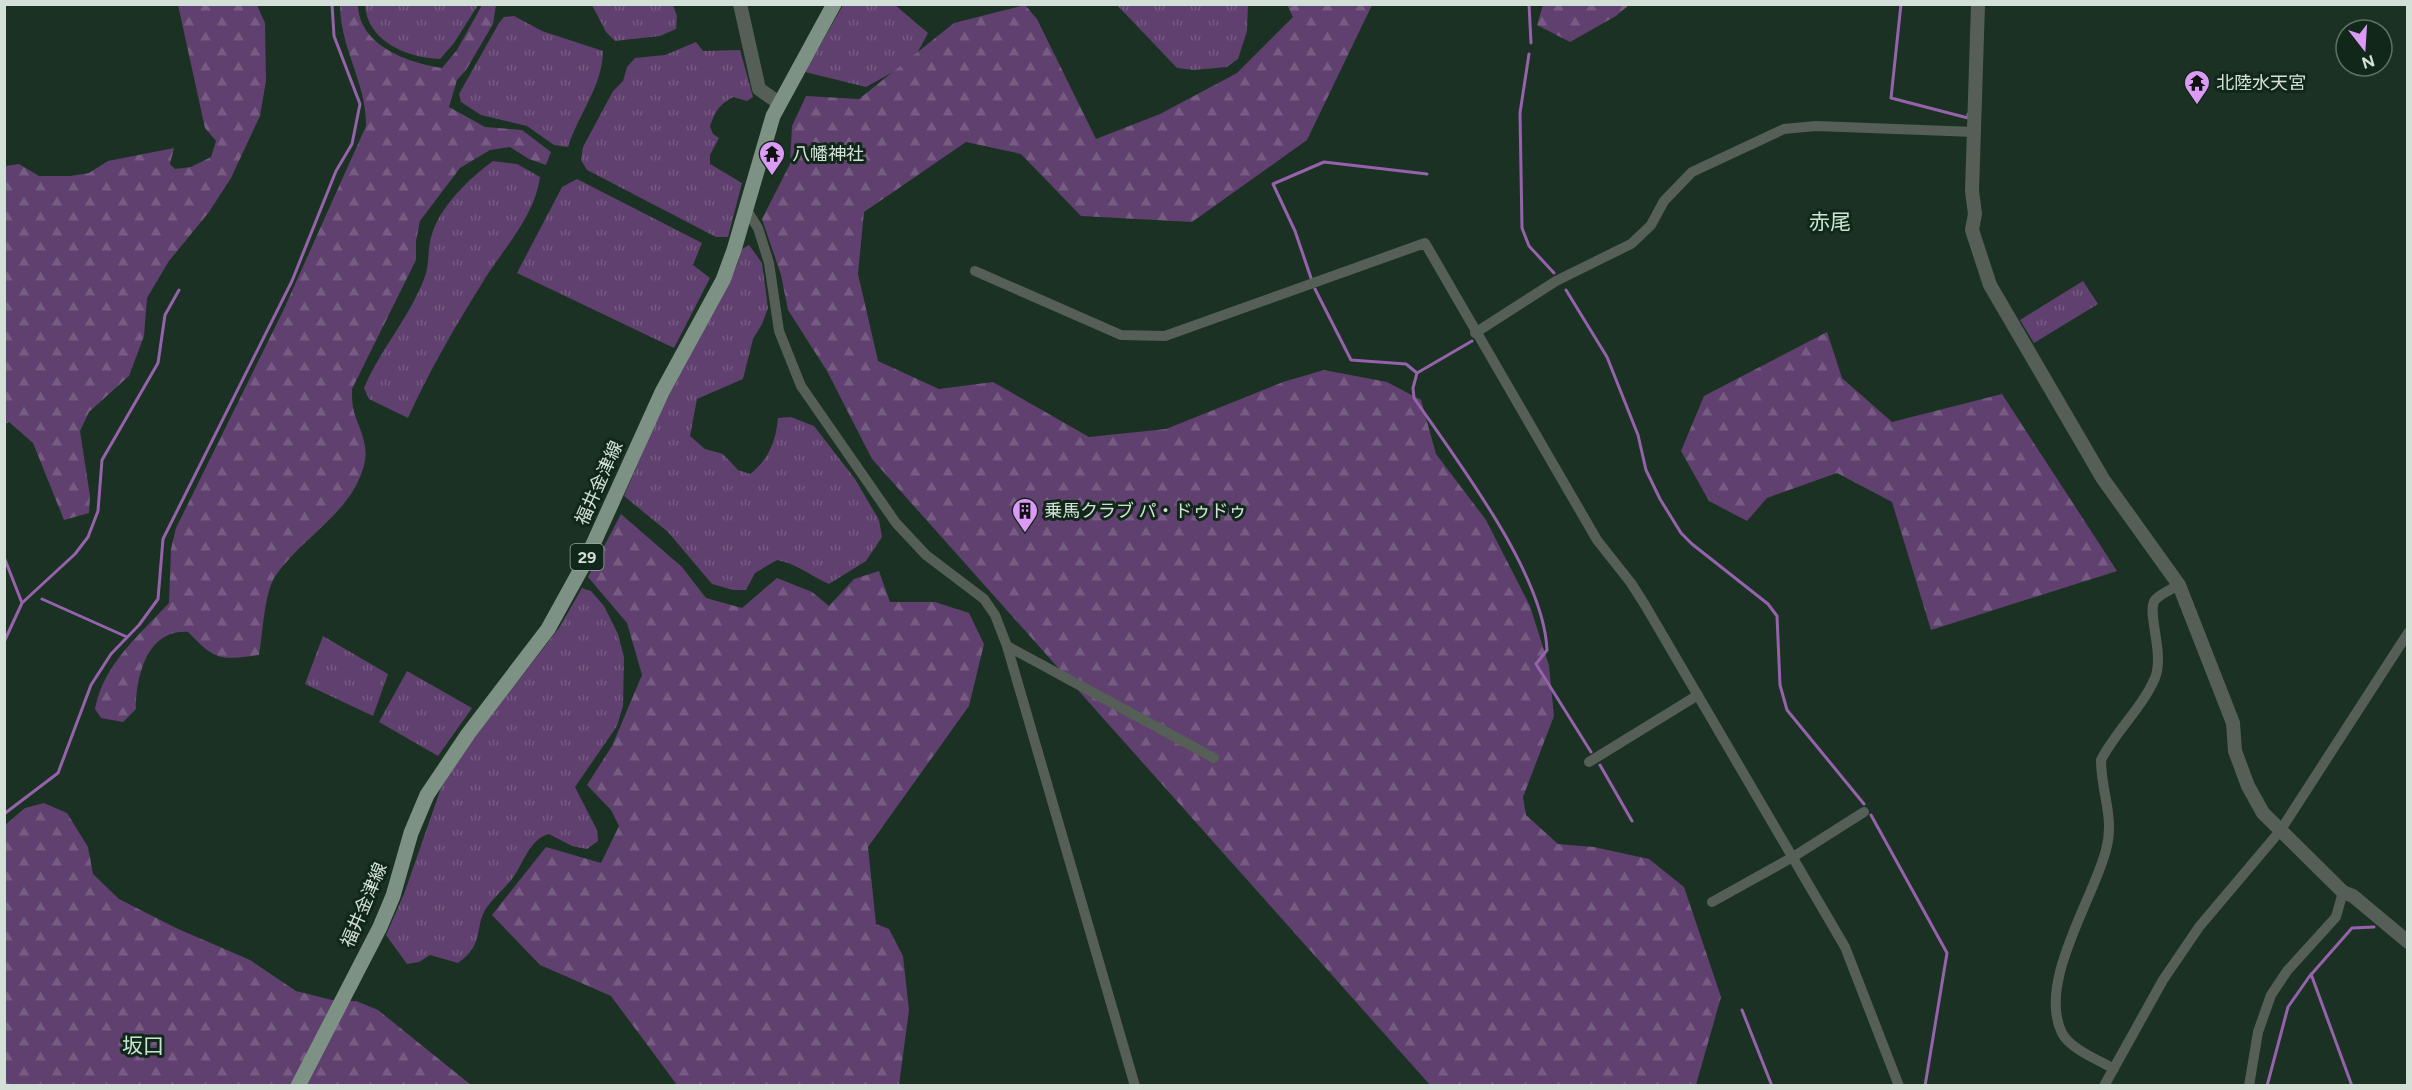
<svg xmlns="http://www.w3.org/2000/svg" width="2412" height="1090" font-family="Figtree,'Noto Sans JP',sans-serif">
	<style>
		.grass { fill: url(#grass-tufts) }
		.forest { fill: url(#forest-firs) }
		.lines { fill: none; stroke-linecap: round; stroke-linejoin: round }
		.stream { stroke: #9662ac; stroke-width: 3 }
		.minor { stroke: #555f58; stroke-width: 10 }
		.tertiary { stroke: #555f58; stroke-width: 14 }
		.primary { stroke: #7d9285; stroke-width: 15 }
		.labels { text-anchor: middle; dominant-baseline: central; stroke-width: 6; stroke-linejoin: round; paint-order: stroke }
		.shield { fill: #11271a; stroke: #99a89e; stroke-width: 1.5 }
		.shield-label { font-size: 16px; font-weight: bold; fill: #d3e0d7 }
		.poi-label { font-size: 18px; fill: #d3e0d7; stroke: #11271a; text-anchor: start }
		.street-label { font-size: 18px; fill: #d3e0d7; stroke: #11271a }
		.quarter-label { font-size: 21px; fill: #cae5d3; stroke: #11271a }
	</style>
	<defs>
		<pattern id="grass-tufts" width="24" height="20" patternUnits="userSpaceOnUse" patternTransform="scale(1.5)"><rect width="24" height="20" fill="#60406e"/><path d="M3 7l-1-3M5 7V3M7 7l1-3M15 17l-1-3M17 17v-4M19 17l1-3" fill="none" stroke="#765b82"/></pattern>
		<pattern id="forest-firs" width="22" height="20" patternUnits="userSpaceOnUse" patternTransform="scale(1.5)"><rect width="22" height="20" fill="#60406e"/><path d="M5 1l3.5 6h-7zM16 11l3.5 6h-7z" fill="#765b82"/></pattern>
	</defs>
	<rect width="100%" height="100%" fill="#1b3123"/>
	<path class="grass" d="M365,5V4L478,5L454,43L440,59C407,58 367,41 365,5Z
		M592,5H673L677,16L676,29L660,36L615,41L606,32Z
		M843,5H895L928,33L913,61L866,87L805,72Z
		M1117,5H1248L1247,31L1238,59L1227,67L1194,70L1177,68Z
		M514,16L542,31L603,51C603,85 578,115 568,147L554,145L527,126L481,115L461,102L459,94L499,23L504,17Z
		M696,42L703,51L740,50L753,97L747,101L733,97C720,104 715,111 710,126L713,134L719,138L710,155V164L742,183L728,237H716L587,170L581,160L583,147L613,91L623,81L627,67L635,58L665,55Z
		M493,161L517,164L540,177C535,217 501,251 481,285C454,328 429,372 408,418L369,399L364,388C380,350 409,318 424,279C430,265 427,248 432,234C441,205 470,178 493,161Z
		M577,179L702,243L693,265L710,278L674,348L517,273L562,187Z
		M749,245L762,263L768,308L762,324L753,339L743,379L697,399L690,436L705,449L723,454L738,470L750,474C769,459 776,441 778,418L791,417L814,426L855,479L879,520L882,537L866,561L829,584C811,576 797,564 777,560L755,573L746,590H733L712,584L668,532L624,496L672,385L737,265L742,249Z
		M2083,281L2098,304L2034,343L2020,320Z
		M582,588L591,591L604,606L618,634L624,657L623,706L617,726L575,787L597,830L598,841L587,849L572,846L549,834C529,839 523,865 512,879C504,889 494,897 487,907C473,928 486,943 458,963L430,955L419,962L407,964L386,935L404,894L441,788L470,743L559,628Z
		M323,636L388,674L373,716L305,684Z
		M407,671L472,708L438,756L379,722Z"/>
	<path class="forest" d="M178,5H257L265,23L266,81L260,116L231,178L209,212L169,261L147,298L144,336L129,376L89,412L80,431L90,496L89,513L64,520L33,443L9,422L5,424V166L19,164L39,176H70L89,173L108,161L174,148L170,164L175,169L191,167L211,157L216,141L205,128Z
		M340,5H358C359,46 409,63 442,68L457,50L482,5H496L493,24L466,70L457,80L449,107L485,127L522,130L551,152L546,165L529,159L510,147L490,150L460,168L420,221L416,241V260L352,389C352,397 352,405 354,412C359,428 368,443 365,461C355,511 303,536 276,575C264,591 263,634 259,655C219,660 216,661 188,632C147,629 136,677 136,709L123,722L101,718L95,709C103,665 139,635 169,603L171,549L176,528L283,311L366,126C367,84 340,48 340,5Z
		M1025,5L1037,19L1096,139L1160,114L1237,73L1293,17L1287,5H1372L1307,140L1192,222L1081,216L1021,154L966,142L864,212L858,274L878,361L939,389L993,382L1089,437L1166,429L1283,382L1324,370L1387,382L1421,400L1436,454L1486,520L1530,606L1549,666L1554,716L1523,797L1526,815L1558,844L1594,847L1649,859L1684,887L1721,997L1696,1085H1430L872,459L827,371L788,310L781,275L762,219L790,164L792,126L806,96L859,99L954,23Z
		M1543,5V4L1629,5L1616,16L1570,42L1537,25Z
		M1827,332L1842,378L1892,422L2002,394L2117,571L1931,630L1892,502L1837,473L1767,498L1747,521L1709,501L1681,451L1704,396Z
		M621,514L682,567L706,598L742,608L777,578L812,592L829,606L854,579L879,571L890,602H935L969,613L984,644L969,706L868,847L876,924L889,929L903,956L909,1010L899,1085H677L611,996L540,965L492,915L546,847L601,863L619,826L611,810L587,785L612,746L642,675L627,623L588,577Z
		M44,803L67,813L88,847L93,874L119,899L176,928L250,960L296,991L336,1001H356L378,1010L471,1085L5,1086V825L25,808Z"/>
	<g class="lines">
		<path class="stream" d="M1529,4L1531,43
			M1901,4L1891,98L1968,118V114
			M1529,54L1520,113L1522,228L1529,246L1554,273
			M1311,278L1295,231L1273,184L1324,162L1427,174
			M1315,289L1351,360L1406,364L1417,373L1413,388L1414,398C1458,462 1544,574 1547,650L1536,664L1591,752
			M1566,290L1607,357L1638,435L1646,470L1660,499L1681,533L1692,544L1768,604L1777,616L1780,685L1787,710L1864,804
			M1417,373L1472,341
			M4,557L22,603L4,642
			M42,599L127,637
			M22,603L75,554L88,537L98,511L102,460L158,363L165,315L179,290
			M1600,765L1632,821
			M4,814L58,773L91,685L111,654L139,625L158,599L163,539L292,281L336,171L352,144L360,104L334,36L332,4
			M1871,815L1947,953L1925,1086
			M2311,974L2352,1086
			M1742,1010L1772,1086
			M2267,1086L2288,1007L2309,977L2352,928L2374,927"/>
		<path class="minor" d="M746,209L758,228L769,263L779,331L801,386L896,523L926,555L984,599L995,615L1007,646L1135,1086
			M975,271L1121,335L1165,336L1425,243L1597,540L1631,583L1645,605L1845,947L1899,1086
			M1475,333L1556,281L1631,244L1651,225L1664,201L1692,172L1784,129L1816,126L1975,132
			M1007,646L1214,758
			M1589,762L1698,695
			M1712,902L1793,857L1864,812
			M2114,1069C2099,1060 2070,1049 2062,1033C2037,983 2093,900 2106,850C2115,818 2101,792 2101,760C2116,731 2142,708 2155,678C2165,653 2146,612 2155,600C2160,594 2172,589 2179,585
			M2104,1086L2163,980L2199,927L2280,831L2408,633
			M2249,1086L2258,1032L2271,995L2287,971L2336,917L2343,892"/>
		<path class="tertiary" d="M740,4L759,89L779,103
			M1978,4L1972,191L1975,214L1972,230L1990,285L2103,479L2179,585L2233,723L2235,751L2248,786L2263,813L2343,892L2353,896L2408,942"/>
		<path class="primary" d="M298,1086L380,927L393,896L411,833L427,795L468,734L548,629L585,562L662,392L723,280L734,250L773,116L834,4"/>
	</g>
	<defs>
		<symbol id="temple-pin" viewBox="-11 -11 22 30"><path d="M0 17L-7.5 6A9.5 9.5 0 1 1 7.5 6Z" fill="#da9af6" stroke="#11271a"/><path d="M0-6L5-2H3V0L6.5 2.5H4V6H1.5V3h-3V6H-4V2.5H-6.5L-3 0V-2H-5Z" fill="#111"/></symbol>
		<symbol id="building-pin" viewBox="-11 -11 22 30"><path d="M0 17L-7.5 6A9.5 9.5 0 1 1 7.5 6Z" fill="#da9af6" stroke="#11271a"/><path d="M-4-6H4V6H1V3H-1V6H-4ZM-2.5-4.3h1.7v1.8h-1.7ZM.8-4.3h1.7v1.8H.8ZM-2.5-1h1.7V.8h-1.7ZM.8-1h1.7V.8H.8Z" fill="#111"/></symbol>
	</defs>
	<g fill-rule="evenodd">
		<use href="#temple-pin" x="2182" y="68" width="30" height="40"/>
		<use href="#temple-pin" x="757" y="139" width="30" height="40"/>
		<use href="#building-pin" x="1010" y="496" width="30" height="40"/>
	</g>
	<g class="labels">
		<rect class="shield" x="570.5" y="544" width="33" height="26" rx="4.5"/>
		<g class="shield-label">
			<text x="587" y="557">29</text>
		</g>
		<g class="poi-label">
			<text x="2216" y="83">北陸水天宮</text>
			<text x="792" y="154">八幡神社</text>
			<text x="1044" y="511">乗馬クラブ パ・ドゥドゥ</text>
		</g>
		<g class="street-label">
			<text transform="translate(599 483) rotate(-66)">福井金津線</text>
			<text transform="translate(364 905) rotate(-67)">福井金津線</text>
		</g>
		<g class="quarter-label">
			<text x="1830" y="221">赤尾</text>
			<text x="143" y="1045">坂口</text>
		</g>
	</g>
	<rect width="2412" height="1090" fill="none" stroke="#d3e0d7" stroke-width="12"/>
	<g transform="translate(2364 48) rotate(163)"><circle r="28" fill="#11271a" stroke="#5f7166" stroke-width="1.5"/>
	<path d="M0-4.5L10 22L0 15L-10 22Z" fill="#da9af6"/>
	<text y="-9" font-size="16" font-weight="bold" text-anchor="middle" fill="#d3e0d7">N</text>
	</g>
</svg>
